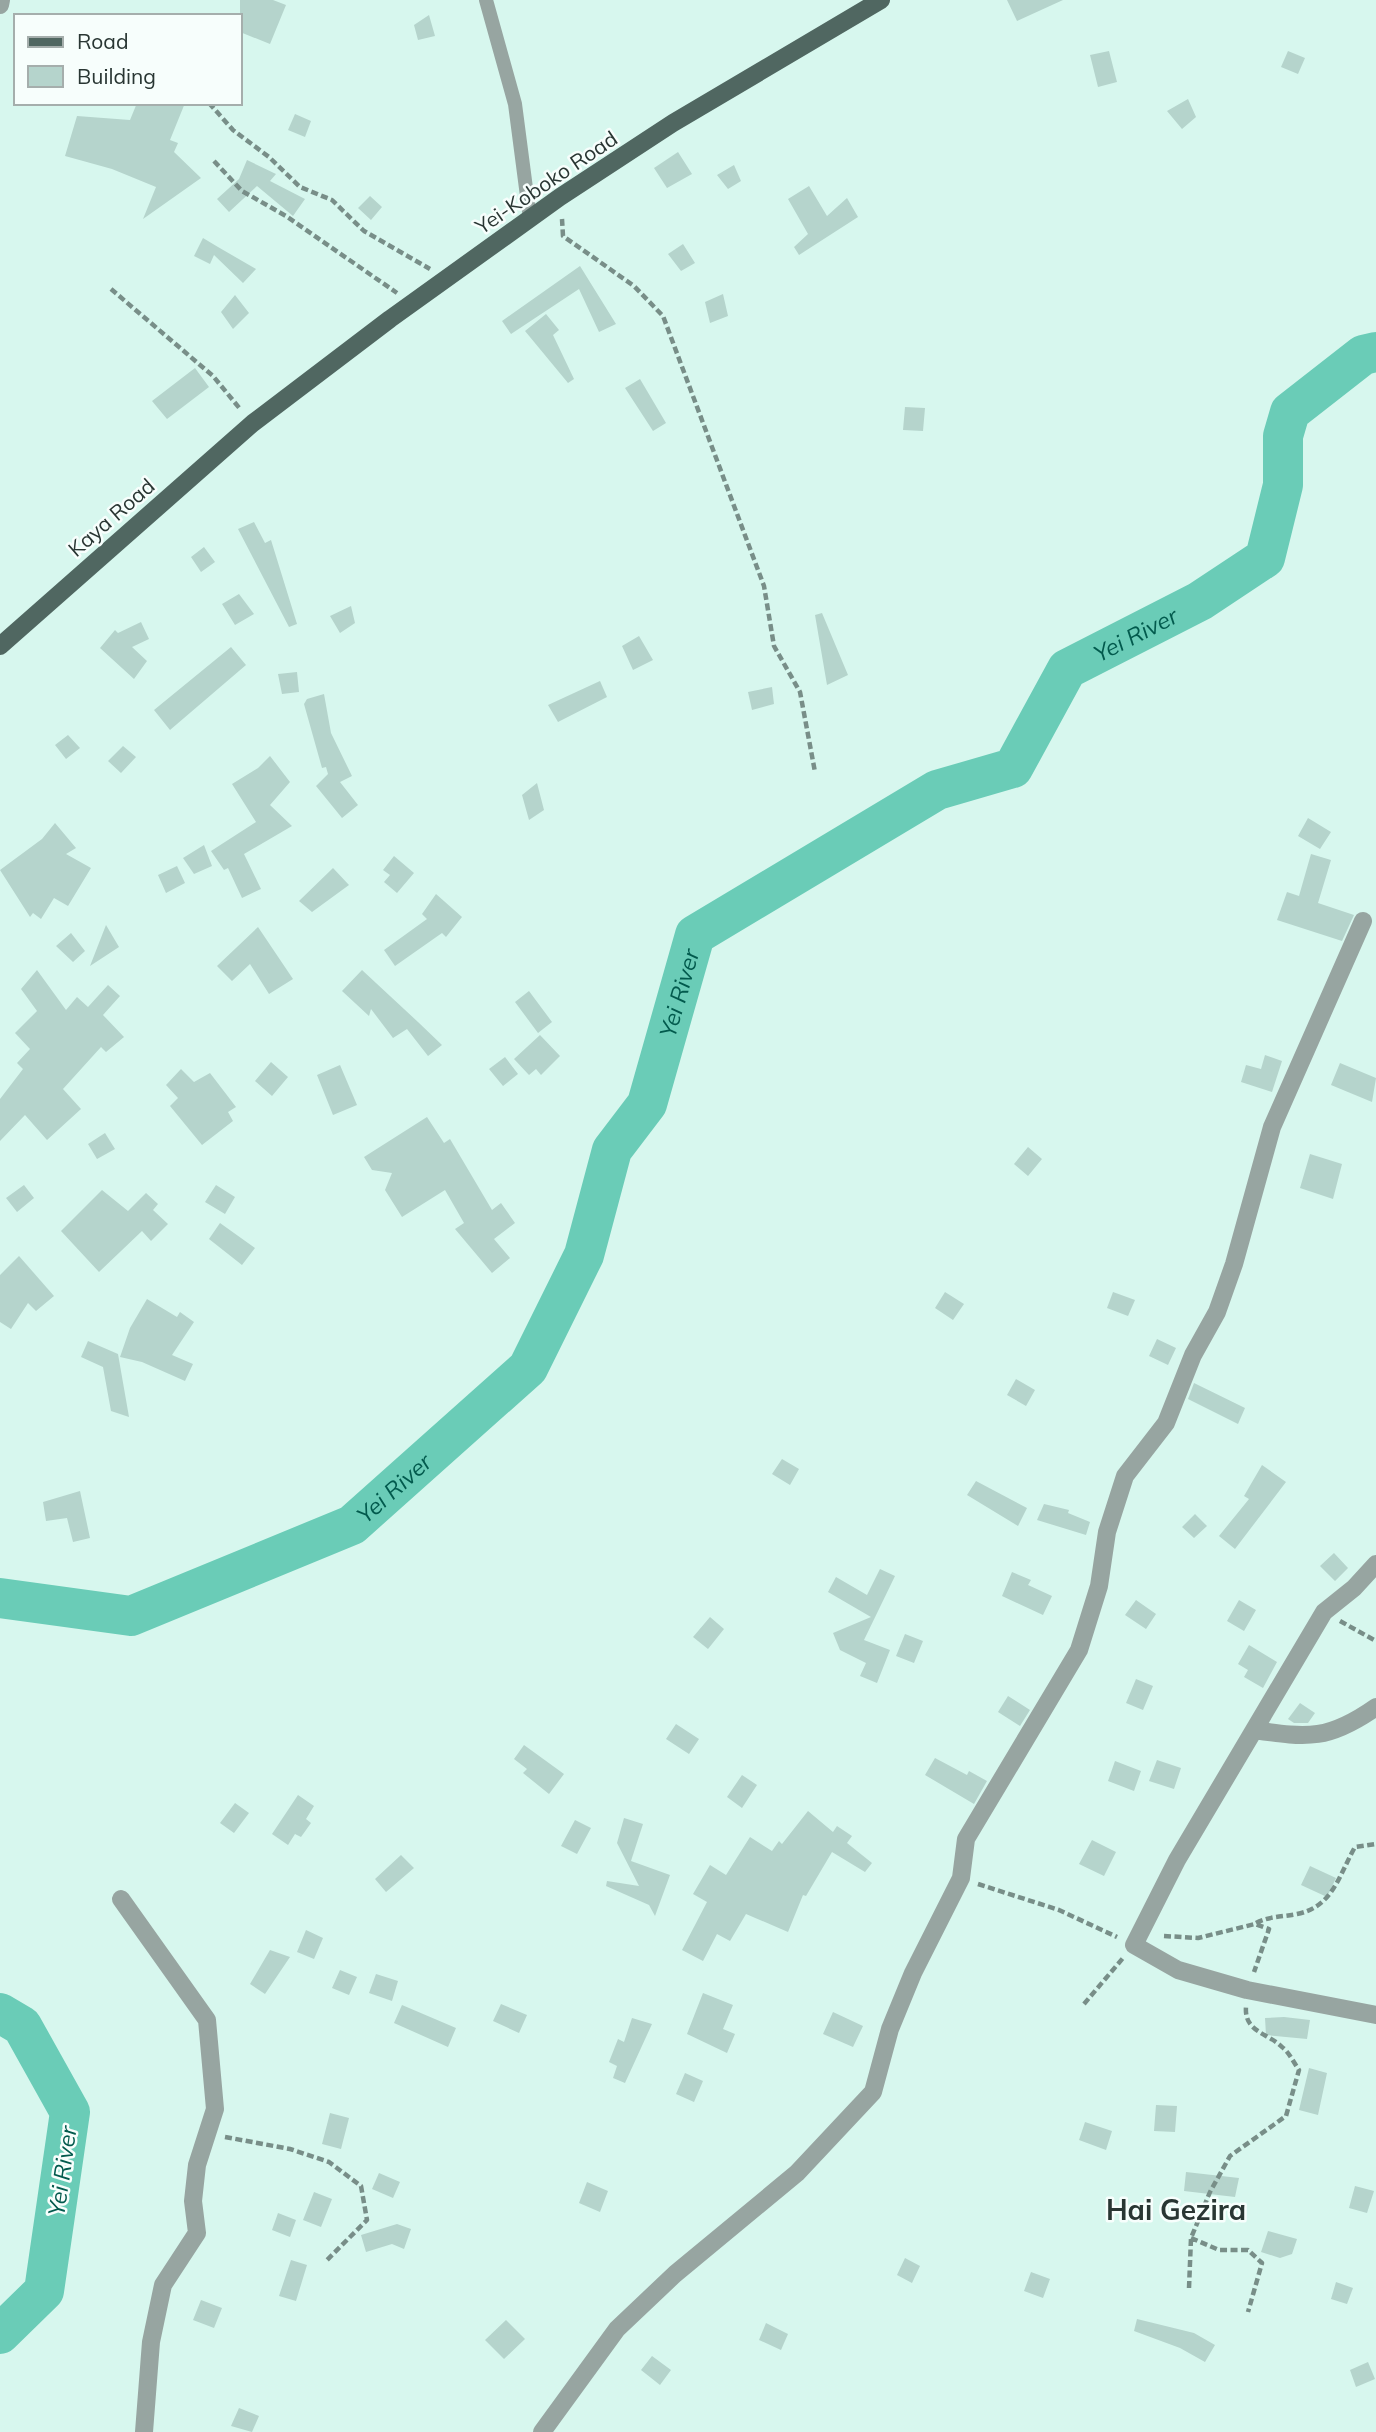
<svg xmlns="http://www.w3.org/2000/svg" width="1376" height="2432" font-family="Mulish,sans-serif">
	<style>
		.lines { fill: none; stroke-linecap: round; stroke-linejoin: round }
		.river { stroke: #6accb7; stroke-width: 40 }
		.building { fill: #b5d4cc }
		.path { stroke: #788e88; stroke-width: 4.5; stroke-dasharray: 7 3.5; stroke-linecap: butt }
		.service { stroke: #97a5a1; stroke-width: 14 }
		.minor { stroke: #97a5a1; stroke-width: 18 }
		.primary { stroke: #506761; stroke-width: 18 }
		.labels { text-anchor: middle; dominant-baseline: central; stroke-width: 5; stroke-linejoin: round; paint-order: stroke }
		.street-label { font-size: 21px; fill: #293633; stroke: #f7fefc }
		.water-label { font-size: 23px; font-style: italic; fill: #025a4d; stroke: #f7fefc }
		.district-label { font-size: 28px; font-weight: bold; fill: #293633; stroke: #f7fefc }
	</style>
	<rect width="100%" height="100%" fill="#d7f7ee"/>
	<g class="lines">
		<g class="river">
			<path id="s1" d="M0,1598L131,1616L352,1525L528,1368L584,1255L612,1150L647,1104L695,935L937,790L1013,768L1067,669L1200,601L1265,558L1283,485V436L1290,412L1363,355L1376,352"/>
			<path d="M0,2013L22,2026L70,2112L44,2291L0,2334"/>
		</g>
	</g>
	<path class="building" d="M240,0H273L286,5L270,44L240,32Z
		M1007,0H1063L1017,21Z
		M429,15L435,36L418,40L414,25Z
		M1109,51L1117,82L1098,87L1090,55Z
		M1288,51L1305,58L1298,74L1281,67Z
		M1188,99L1196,117L1182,129L1167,111Z
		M137,103H185L170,140L178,143L174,152L201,178L143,219L156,187L112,169L65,156L77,116L130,120Z
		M295,114L311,121L305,137L288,130Z
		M678,152L692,174L667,188L654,168Z
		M247,160L276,174L270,181L305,199L293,216L257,186L229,212L217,199L239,179Z
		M734,165L741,181L728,189L717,175Z
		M809,186L827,216L847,198L858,217L799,255L794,247L808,234L788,199Z
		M370,196L382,207L371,220L358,208Z
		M203,238L218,247L256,269L243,283L214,255L210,264L194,256Z
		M683,244L695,263L681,271L668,254Z
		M580,266L616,324L599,332L579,289L511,334L502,321Z
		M723,294L728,316L710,323L705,302Z
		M235,295L249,313L233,329L221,312Z
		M546,314L559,330L553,335L574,379L568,383L525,331Z
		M195,368L209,387L167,419L152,401Z
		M640,379L666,423L653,431L625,388Z
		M905,407L925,408L923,431L903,430Z
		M254,522L265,543L271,540L297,624L289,627L238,529Z
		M204,547L215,562L201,572L191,557Z
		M239,594L254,614L235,625L222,604Z
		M351,606L355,623L340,633L330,616Z
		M822,613L848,675L827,685L815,615Z
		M141,622L149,639L132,647L147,661L134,679L100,648L115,630L118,633Z
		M639,636L653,660L633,670L622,646Z
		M231,647L246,665L170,730L154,710Z
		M297,672L299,692L282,694L278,674Z
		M600,681L607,697L558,722L548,705Z
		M772,687L774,704L752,710L748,692Z
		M324,694L331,733L352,776L340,782L358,805L342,818L316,786L328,774L326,767L322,768L304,704L307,699Z
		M68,735L80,748L66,759L55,745Z
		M123,746L136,757L121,773L108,761Z
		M270,756L290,782L270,805L292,826L244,854L261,889L242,898L228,868L224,870L211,851L256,822L232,784L258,768Z
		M537,783L544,810L529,820L522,795Z
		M1308,818L1331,832L1320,849L1298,836Z
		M55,823L76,848L66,854L91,868L68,906L54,898L41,919L33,913L30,917L0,870L42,839Z
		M204,845L212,866L194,874L183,858Z
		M1311,854L1331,860L1318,903L1354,915L1342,941L1277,920L1287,892L1299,896Z
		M394,856L414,873L397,893L384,882L390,875L383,870Z
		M177,866L185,883L166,893L158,875Z
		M333,868L349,885L312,912L299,901Z
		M436,894L462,917L446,937L442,933L395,966L384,950L427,919L422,914Z
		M106,925L119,947L90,966Z
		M258,927L293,979L269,994L250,964L232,981L217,966Z
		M71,933L85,951L73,962L56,946Z
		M37,970L66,1010L77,997L88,1007L108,985L120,996L103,1015L124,1037L106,1052L101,1047L63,1089L81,1109L47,1140L25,1115L0,1141V1099L23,1069L17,1063L30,1049L15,1033L37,1011L21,989Z
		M362,970L418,1022L442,1045L428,1056L407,1029L393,1038L371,1009L369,1016L342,991Z
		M529,991L552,1022L538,1033L515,1002Z
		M540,1035L560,1056L541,1075L536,1069L529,1075L514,1059Z
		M1265,1055L1282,1061L1272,1092L1241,1082L1246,1065L1261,1069Z
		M505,1057L518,1074L503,1086L489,1069Z
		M271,1062L288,1077L272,1096L255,1081Z
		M1340,1063L1376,1078L1372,1102L1331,1085Z
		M340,1065L357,1105L333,1115L317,1075Z
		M181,1069L194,1082L210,1073L236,1107L228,1112L233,1121L202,1145L170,1106L178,1098L166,1085Z
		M427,1117L444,1143L450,1139L492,1210L501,1203L515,1223L494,1239L510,1258L492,1273L455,1229L464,1223L445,1190L402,1217L385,1190L392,1173L372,1170L364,1157Z
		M105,1133L115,1149L97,1159L88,1144Z
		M1028,1147L1042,1159L1028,1176L1014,1164Z
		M1310,1154L1342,1164L1333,1199L1300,1188Z
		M24,1185L34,1198L17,1212L6,1198Z
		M216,1185L235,1197L225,1214L205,1202Z
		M102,1190L128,1211L146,1193L158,1204L153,1210L168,1224L151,1241L142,1231L99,1272L61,1231Z
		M220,1223L255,1248L242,1265L209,1239Z
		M19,1256L54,1296L36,1311L28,1303L11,1329L0,1322V1275Z
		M945,1292L964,1304L953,1320L935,1308Z
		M1113,1292L1135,1300L1128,1316L1107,1308Z
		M147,1299L177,1317L180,1312L194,1322L172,1355L193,1364L185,1381L142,1362L120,1357L130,1328Z
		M1157,1339L1176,1348L1168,1365L1149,1356Z
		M88,1341L118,1354L129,1417L111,1411L103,1367L81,1357Z
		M1016,1379L1035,1390L1026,1406L1007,1395Z
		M1194,1383L1245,1408L1238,1424L1188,1399Z
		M782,1459L799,1469L790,1485L772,1474Z
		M1262,1465L1286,1482L1235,1549L1219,1536L1249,1499L1244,1496Z
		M976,1481L1027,1508L1018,1526L967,1495Z
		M80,1491L90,1538L73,1542L67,1518L46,1521L43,1502Z
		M1044,1504L1069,1510L1068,1513L1090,1522L1086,1535L1037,1520Z
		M1195,1514L1207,1526L1194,1538L1182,1527Z
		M1334,1553L1348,1568L1335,1581L1320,1566Z
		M880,1569L895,1576L864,1640L890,1650L877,1683L860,1676L866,1663L840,1650L833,1633L871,1617L828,1592L836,1577L867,1595Z
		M1012,1572L1031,1580L1028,1585L1052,1596L1043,1615L1002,1596Z
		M1136,1600L1156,1614L1146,1629L1125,1615Z
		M1239,1600L1256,1610L1244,1631L1227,1621Z
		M710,1617L724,1629L708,1649L693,1637Z
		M905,1634L923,1641L914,1663L896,1656Z
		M1249,1645L1277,1662L1263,1688L1244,1677L1248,1670L1238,1664Z
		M1136,1679L1153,1686L1143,1710L1126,1703Z
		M1008,1696L1030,1710L1020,1726L998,1712Z
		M1300,1703L1315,1713L1308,1723H1294L1288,1719Z
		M676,1724L699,1739L689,1754L666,1739Z
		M524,1745L564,1774L549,1794L523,1773L527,1769L514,1759Z
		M935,1758L967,1775L969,1771L987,1781L974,1804L925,1775Z
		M1157,1760L1181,1768L1174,1789L1149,1781Z
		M1115,1761L1141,1771L1134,1791L1108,1781Z
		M742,1775L757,1785L742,1808L727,1797Z
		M298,1795L314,1806L306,1819L311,1823L301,1837L295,1834L288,1845L272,1834Z
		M235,1803L249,1813L234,1833L220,1823Z
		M808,1811L833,1832L837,1826L852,1836L847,1843L872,1863L865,1872L832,1852L806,1896L803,1895L788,1932L746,1914L730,1941L717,1934L703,1961L682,1950L707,1902L693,1894L710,1865L726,1875L750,1837L772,1851L779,1841L782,1844Z
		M624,1818L643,1824L631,1861L670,1875L655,1916L649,1905L606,1886L607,1881L639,1886L617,1843Z
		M575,1820L591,1828L577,1854L561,1846Z
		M1092,1840L1116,1852L1104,1876L1079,1864Z
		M401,1855L414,1868L386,1892L375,1879Z
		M1310,1866L1336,1878L1327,1897L1301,1885Z
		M306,1930L323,1938L314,1959L297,1952Z
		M270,1950L290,1957L265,1994L250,1984Z
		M340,1970L357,1977L349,1995L332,1988Z
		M376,1974L398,1981L392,2001L369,1993Z
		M703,1993L733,2005L723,2029L735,2034L727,2053L687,2034Z
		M501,2004L527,2015L519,2033L493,2021Z
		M402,2005L456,2028L448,2047L394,2023Z
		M833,2012L863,2026L853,2047L823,2034Z
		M1284,2017L1310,2020L1307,2039L1266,2035L1265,2018Z
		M632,2018L652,2024L625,2083L613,2078L617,2066L609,2062L618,2039L624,2042Z
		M1309,2068L1327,2073L1318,2115L1299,2110Z
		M685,2073L703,2081L694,2102L676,2094Z
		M1156,2105L1177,2106L1175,2132L1154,2131Z
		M330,2113L349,2118L341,2149L322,2144Z
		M1085,2122L1112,2131L1106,2150L1079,2140Z
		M1186,2172L1239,2178L1235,2197L1184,2191Z
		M379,2173L400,2182L393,2198L372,2189Z
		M587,2182L608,2191L600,2212L579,2203Z
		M1355,2186L1374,2191L1367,2213L1349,2208Z
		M314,2192L332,2199L321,2227L303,2220Z
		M278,2213L296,2220L290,2237L272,2230Z
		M397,2224L411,2229L404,2249L392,2244L366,2252L361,2235Z
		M1268,2231L1297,2239L1292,2254L1280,2258L1261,2252Z
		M905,2258L920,2266L912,2283L897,2275Z
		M291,2260L307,2265L296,2301L279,2296Z
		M1031,2272L1050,2279L1043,2298L1024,2291Z
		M1336,2282L1353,2288L1347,2304L1331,2299Z
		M201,2300L222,2308L214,2328L193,2320Z
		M1137,2319L1194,2333L1215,2345L1205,2362L1180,2348L1134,2331Z
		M506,2320L525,2339L504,2359L485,2340Z
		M766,2323L788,2334L781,2350L759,2340Z
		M652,2356L671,2370L660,2385L641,2370Z
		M1368,2362L1375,2379L1356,2387L1350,2370Z
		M239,2408L259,2416L252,2432L231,2426Z"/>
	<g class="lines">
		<path class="path" d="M209,103L233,130L269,157L300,187L332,200L364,231L430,269
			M214,161L242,191L286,216L397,293
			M562,219L563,236L634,286L663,316L764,586L774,646L800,692L815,772
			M111,289L213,376L241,410
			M1340,1621L1376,1641
			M978,1884L1059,1910L1117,1937
			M1256,1923C1270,1916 1282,1917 1297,1914C1333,1907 1339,1875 1355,1847L1376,1844
			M1164,1936L1198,1938L1255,1924L1269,1929L1254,1972
			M1084,2004L1123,1958
			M225,2137L290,2149L329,2162L361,2186L367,2220L326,2261
			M1191,2238L1219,2250H1248L1262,2263L1248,2312
			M1189,2288L1191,2238L1210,2192L1230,2156L1286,2116L1299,2070C1294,2063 1289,2052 1282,2047C1268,2033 1244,2032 1246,2007"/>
		<path class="service" d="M486,0L515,104L530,219"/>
		<path class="minor" d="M0,5L1,0
			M1376,1564L1354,1588L1324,1612L1177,1860L1134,1945L1178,1970L1247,1990L1376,2015
			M1254,1730C1309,1738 1329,1740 1376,1707
			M121,1899L207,2020L215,2109L197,2165L193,2201L197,2233L163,2285L151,2342L144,2432
			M542,2432L617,2329L675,2274L797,2173L873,2092L890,2029L913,1973L961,1878L966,1839L1079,1650L1099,1586L1107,1532L1125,1476L1166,1423L1193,1355L1217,1312L1234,1264L1272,1127L1363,921"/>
		<path class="primary" d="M0,646L253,423L390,319L560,197L673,123L881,0"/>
	</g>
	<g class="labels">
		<g class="street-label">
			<text transform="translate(546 182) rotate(-34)">Yei-Koboko Road</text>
			<text transform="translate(111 517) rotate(-41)">Kaya Road</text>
		</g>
		<g class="water-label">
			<text stroke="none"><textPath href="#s1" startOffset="1626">Yei River</textPath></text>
			<text stroke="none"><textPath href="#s1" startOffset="1015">Yei River</textPath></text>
			<text stroke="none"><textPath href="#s1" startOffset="427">Yei River</textPath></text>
			<text transform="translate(62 2171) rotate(-82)">Yei River</text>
		</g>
		<g class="district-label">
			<text x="1176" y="2209">Hai Gezira</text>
		</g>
	</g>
	<rect x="14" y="14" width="228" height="91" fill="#f7fefc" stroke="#a5aeac" stroke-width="2"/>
	<rect x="28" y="37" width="35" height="10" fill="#506761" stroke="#a5aeac" stroke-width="2"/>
	<text x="77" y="49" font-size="21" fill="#293633">Road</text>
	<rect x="28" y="66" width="35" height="21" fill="#b5d4cc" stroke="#a5aeac" stroke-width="2"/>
	<text x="77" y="84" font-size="21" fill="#293633">Building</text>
</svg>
